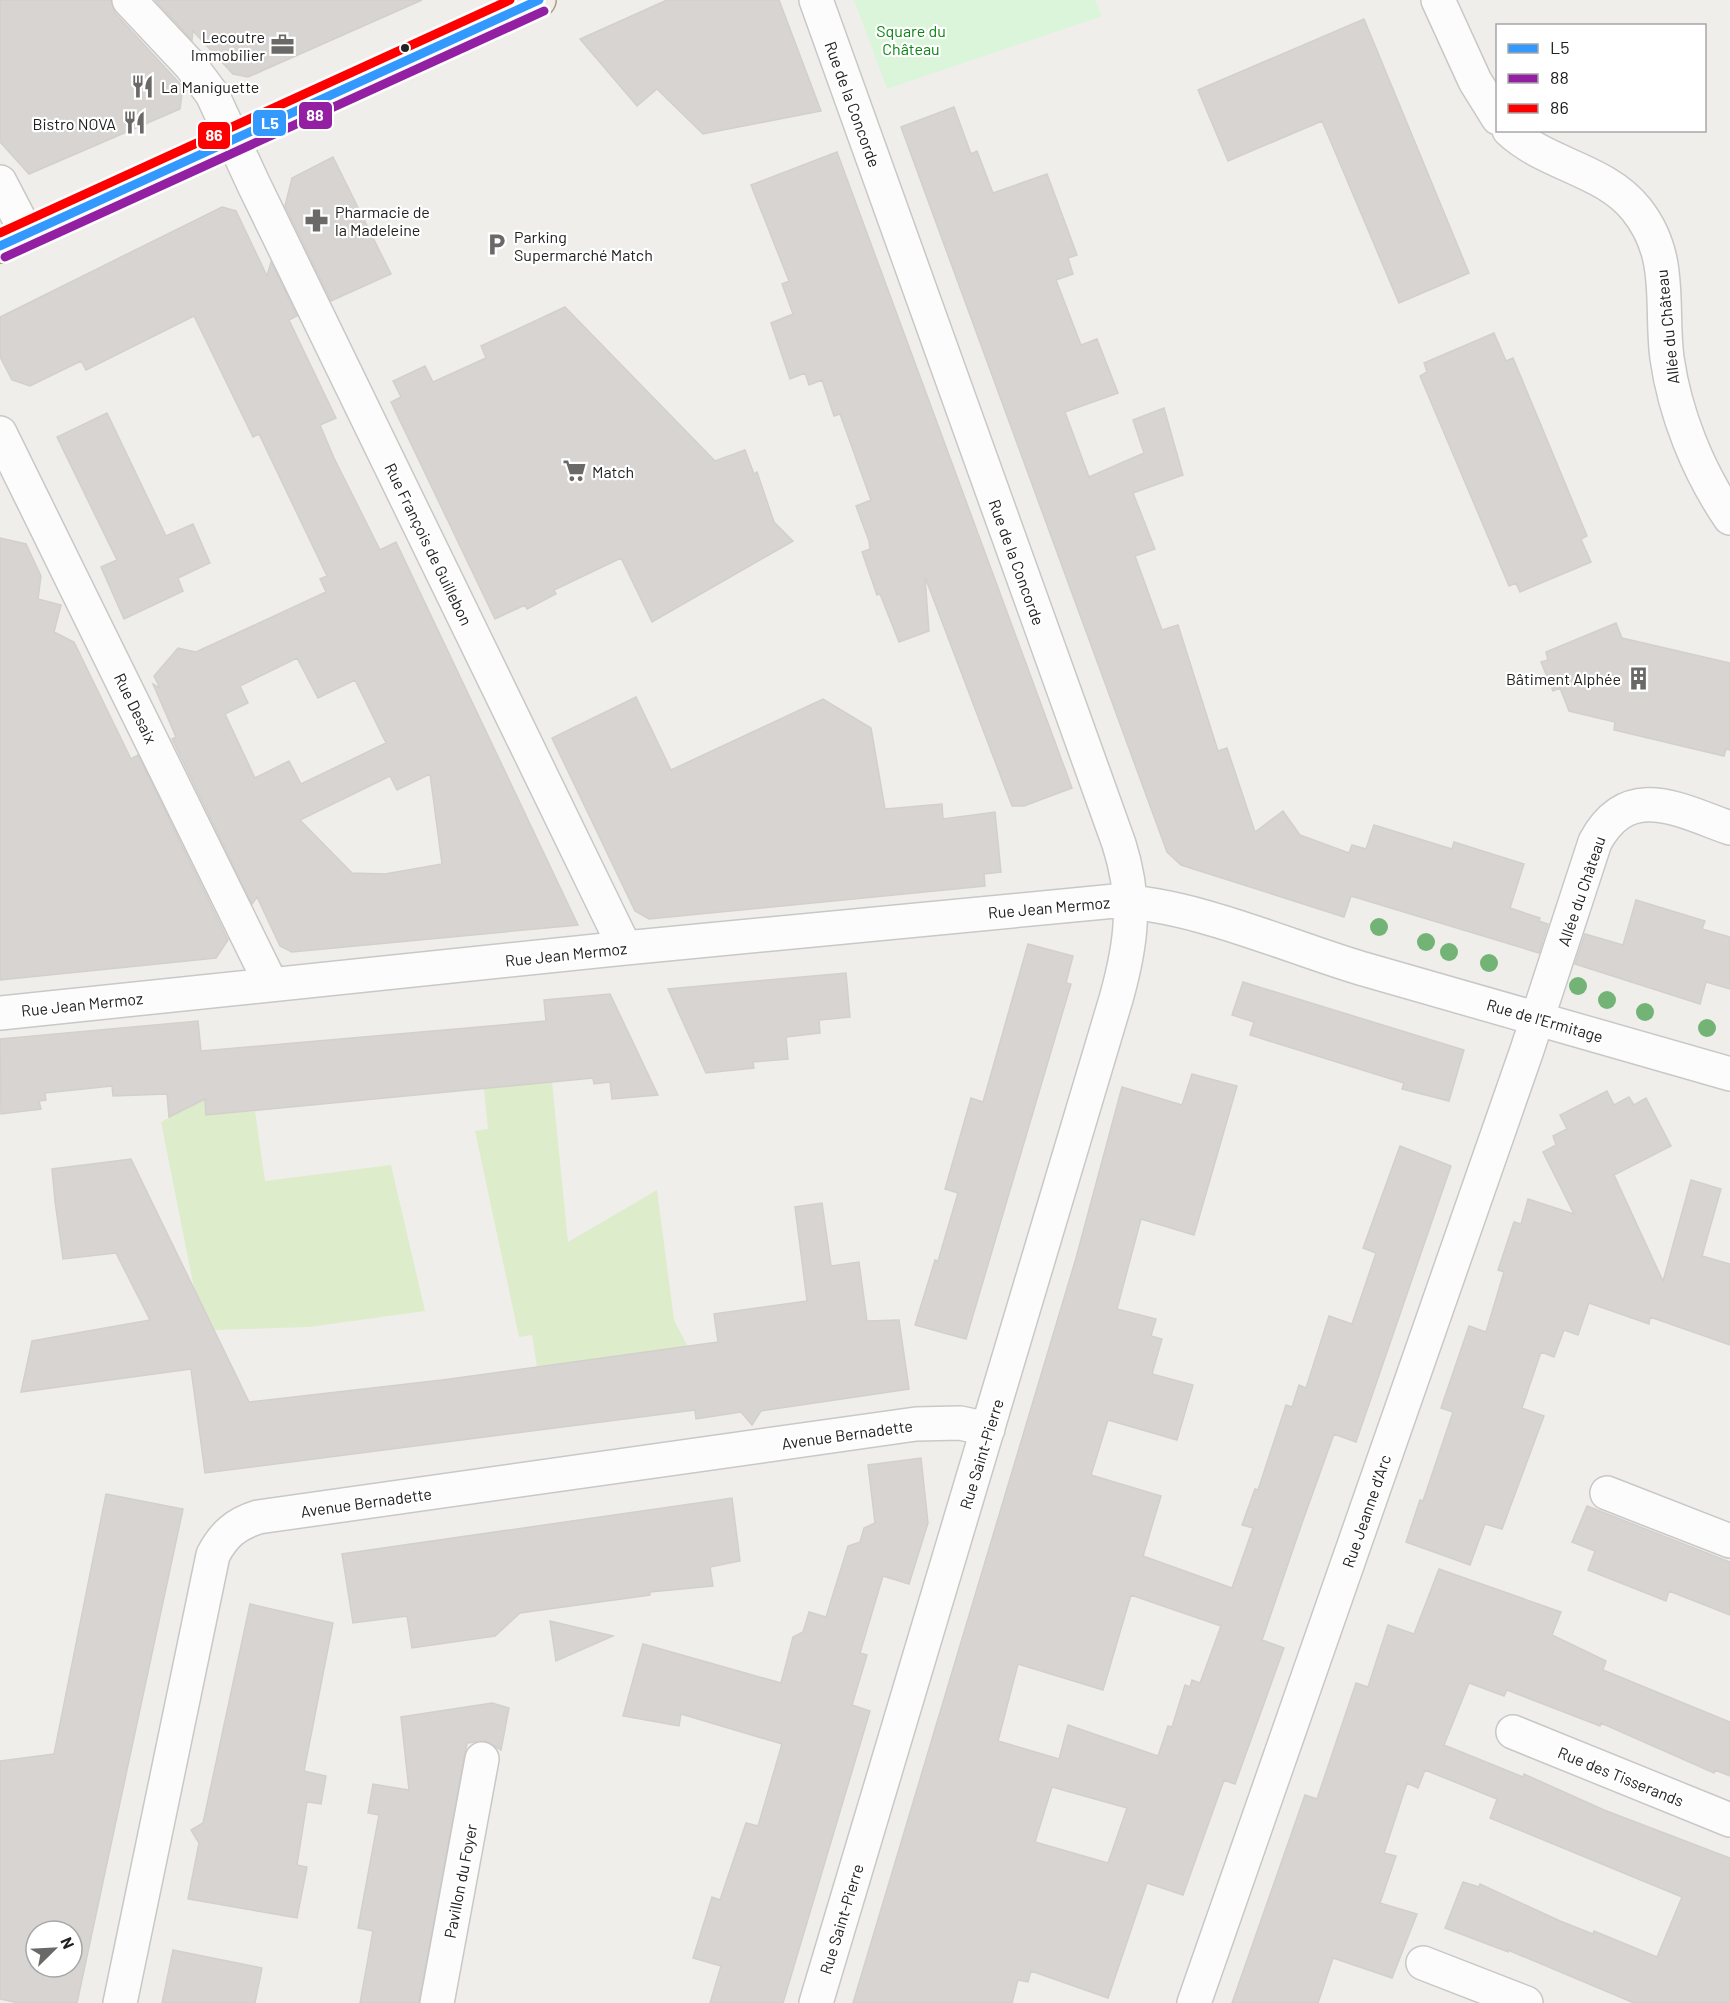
<svg xmlns="http://www.w3.org/2000/svg" width="1730" height="2003" font-family="Barlow,sans-serif">
	<style>
		.grass { fill: #ddeccb }
		.park { fill: #daf5da }
		.building { fill: #d7d4d2; stroke: #d3d0cc; stroke-width: 1.5; fill-rule: evenodd }
		.lines { fill: none; stroke-linecap: round; stroke-linejoin: round }
		.minor-casing { stroke: #c9c8c7; stroke-width: 36 }
		.major-casing { stroke: #a79c86; stroke-width: 36 }
		.minor { stroke: #fdfcfc; stroke-width: 33 }
		.major { stroke: #f3ede7; stroke-width: 33 }
		.bus-1-casing { stroke: #fff; stroke-width: 14 }
		.bus-2-casing { stroke: #fff; stroke-width: 14 }
		.bus-3-casing { stroke: #fff; stroke-width: 14 }
		.bus-1 { stroke: #39f; stroke-width: 9 }
		.bus-2 { stroke: #9320a3; stroke-width: 9 }
		.bus-3 { stroke: #fe0000; stroke-width: 9 }
		.tree { fill: #73b476 }
		.bus-dot { fill: #222; stroke: #fff; stroke-width: 2 }
		.labels { text-anchor: middle; dominant-baseline: central; stroke-width: 4.5; stroke-linejoin: round; paint-order: stroke }
		.park-label { font-size: 16px; fill: #0c8416; stroke: #fff }
		.poi-label { font-size: 16px; fill: #222; stroke: #fff; text-anchor: start }
		.street-label { font-size: 16px; fill: #222; stroke: #fff }
		.line-badge { stroke: #fff; stroke-width: 2 }
		.badge-label { font-size: 16px; text-anchor: middle; font-weight: bold; fill: #fff }
	</style>
	<rect width="100%" height="100%" fill="#f0eeeb"/>
	<path class="grass" d="M552,1082L568,1242L657,1190L674,1320L688,1347L537,1367L532,1335L519,1337L475,1131L488,1129L484,1089Z
		M205,1099L206,1115L255,1111L265,1181L391,1165L425,1311L309,1327L214,1330L194,1288L161,1122Z"/>
	<path class="park" d="M854,0H1095L1102,16L887,89Z"/>
	<path class="building" d="M0,0H111L115,13L183,87L180,109L29,174L0,142Z
		M155,0H422L248,77L233,74L193,31L192,40Z
		M667,0H779L821,111L703,134L657,89L637,106L580,39Z
		M1364,19L1469,273L1399,303L1322,121L1228,161L1198,90Z
		M954,107L971,154L977,151L993,193L1047,174L1077,255L1068,258L1073,274L1056,280L1081,345L1097,339L1118,393L1065,412L1089,477L1144,453L1133,420L1164,408L1183,475L1133,493L1155,549L1135,556L1162,630L1178,625L1218,751L1227,748L1255,832L1283,811L1300,835L1349,853L1352,845L1366,849L1374,825L1452,849L1454,842L1524,864L1510,908L1540,918L1539,921L1548,924L1539,953L1351,896L1344,917L1181,865L1167,852L901,127Z
		M837,152L1072,788L1024,806H1012L925,577L929,631L899,642L880,594L877,595L862,552L870,549L869,541L856,506L871,500L840,414L834,416L822,380L809,385L805,373L790,379L771,323L793,314L782,284L789,281L751,185Z
		M333,157L391,274L331,301L285,206L292,178Z
		M222,207L236,211L267,276L271,262L297,316L289,320L336,418L320,425L334,458L380,550L396,542L578,925L292,952L280,946L257,897L252,904L172,739L176,737L153,684L160,688L154,676L178,648L196,652L326,592L320,579L327,576L259,434L253,437L194,316L86,370L81,361L30,386L12,380L0,357V317ZM297,658L318,698L355,680L386,743L301,784L289,761L255,778L225,714L248,703L240,686ZM430,774L442,864L385,874L352,873L300,820L390,776L397,790Z
		M565,307L715,461L745,450L754,474L757,472L774,522L793,541L652,622L621,558L554,590L556,594L527,609L525,605L495,619L391,402L401,397L393,381L425,366L433,382L486,358L481,346Z
		M1494,333L1506,361L1513,358L1587,536L1581,539L1591,562L1520,592L1516,583L1509,586L1420,376L1427,372L1424,363Z
		M107,413L166,536L193,524L210,563L178,578L183,591L124,619L101,567L117,560L57,437Z
		M0,538L26,544L41,576L38,599L61,605L54,632L74,642L131,759L138,755L228,940L216,958L0,980Z
		M1616,623L1622,638L1730,663V750L1726,749L1724,756L1614,730L1615,722L1569,711L1560,688L1553,691L1541,662L1548,660L1546,652Z
		M636,697L671,770L823,699L871,728L885,809L942,804L943,819L995,812L1001,872L984,874L985,886L649,919L635,911L552,738Z
		M1636,900L1705,921L1702,929L1730,937V989L1706,982L1700,1004L1575,964L1585,934L1623,945Z
		M1028,944L1073,956L1066,983L1071,984L966,1339L915,1325L935,1260L938,1261L958,1193L945,1189L971,1098L983,1102Z
		M846,973L850,1017L819,1020L820,1033L786,1037L788,1059L753,1062L754,1068L706,1073L668,989Z
		M1243,982L1464,1050L1449,1101L1402,1089L1404,1083L1250,1035L1254,1022L1232,1015Z
		M610,994L658,1095L612,1099L610,1082L594,1084L593,1078L206,1115L205,1099L169,1117L167,1094L113,1096L112,1086L45,1093L46,1100L39,1101L41,1109L1,1114L0,1039L198,1021L201,1051L546,1021L544,1000Z
		M1192,1074L1237,1086L1194,1235L1141,1219L1117,1309L1156,1319L1151,1336L1162,1339L1152,1374L1193,1385L1177,1440L1108,1420L1091,1475L1161,1496L1143,1556L1232,1588L1253,1528L1242,1525L1255,1489L1258,1490L1286,1405L1292,1407L1299,1385L1306,1388L1329,1316L1352,1324L1376,1253L1363,1248L1400,1146L1451,1166L1356,1442L1334,1434L1302,1523L1262,1640L1284,1648L1235,1784L1224,1780L1183,1895L1147,1883L1108,1998L1031,1971L1028,1982L1018,1980L1012,2003H853L1076,1258L1122,1087L1182,1105ZM1131,1595L1221,1626L1200,1683L1192,1680L1190,1687L1185,1685L1172,1727L1168,1726L1158,1756L1068,1725L1059,1759L998,1741L1018,1664L1103,1690ZM1052,1787L1127,1808L1108,1863L1035,1842Z
		M1607,1091L1614,1105L1629,1097L1634,1105L1646,1098L1671,1146L1614,1175L1663,1281L1691,1180L1721,1189L1702,1256L1730,1264V1345L1650,1317L1649,1324L1589,1303L1578,1335L1564,1330L1554,1357L1541,1352L1522,1408L1544,1416L1502,1529L1485,1524L1470,1565L1406,1542L1420,1500L1423,1501L1453,1412L1441,1408L1469,1326L1486,1332L1504,1272L1498,1270L1514,1222L1521,1224L1528,1199L1574,1214L1543,1152L1556,1145L1553,1136L1567,1129L1560,1115Z
		M131,1159L249,1402L442,1380L718,1342L714,1314L807,1301L795,1207L822,1203L831,1266L859,1262L867,1321L899,1320L909,1389L761,1411L752,1425L741,1412L696,1419L695,1410L205,1473L191,1369L21,1392L32,1341L150,1320L116,1253L63,1259L55,1201L52,1169Z
		M921,1458L928,1523L909,1584L883,1576L860,1653L867,1655L852,1705L870,1711L783,2003H710L721,1966L693,1958L712,1897L720,1900L746,1823L758,1826L782,1744L681,1714L679,1726L623,1716L643,1644L781,1683L793,1637L803,1632L809,1612L826,1617L848,1546L860,1542L864,1528L875,1523L868,1465Z
		M106,1494L183,1509L77,2003H19L0,1999V1761L54,1754ZM36,1931H72V1967H36Z
		M732,1498L740,1561L710,1567L713,1586L650,1592V1595L520,1613L495,1636L412,1648L407,1616L353,1623L342,1554Z
		M1587,1506L1730,1562V1615L1669,1591L1666,1601L1588,1570L1595,1551L1572,1542Z
		M1439,1569L1561,1612L1552,1635L1606,1661L1603,1670L1730,1722V1776L1715,1770L1714,1773L1601,1723L1600,1726L1507,1690L1504,1696L1469,1683L1444,1745L1523,1777L1524,1774L1604,1810L1730,1858V2003H1634L1508,1950V1952L1445,1928L1463,1882L1479,1887L1480,1884L1560,1921L1593,1934L1594,1931L1657,1957L1682,1897L1490,1818L1497,1799L1425,1770L1418,1788L1407,1783L1384,1853L1396,1856L1380,1903L1417,1914L1392,1978L1333,1958L1318,2003H1232L1305,1795L1317,1799L1356,1683L1368,1687L1388,1625L1414,1634Z
		M250,1604L333,1623L304,1771L326,1776L321,1804L307,1802L297,1865L307,1867L297,1918L188,1899L199,1843L191,1830L203,1823Z
		M550,1621L613,1636L556,1661Z
		M492,1703L509,1708L501,1750L486,1741L467,1743L419,2003H360L373,1931L358,1928L379,1815L368,1813L373,1784L409,1790L401,1717Z
		M173,1950L262,1968L255,2003H162Z"/>
	<g class="lines">
		<defs>
			<path id="minor" d="M129,0L191,66L212,94L254,185L625,948
				M816,0L1119,844C1137,901 1132,942 1116,999L816,2003
				M1438,0L1475,81L1498,118
				M1509,130C1546,165 1604,169 1636,209C1674,256 1660,305 1667,358C1675,414 1698,471 1730,518
				M0,182L27,234
				M0,433L271,984
				M0,1013L625,948L1115,901C1193,904 1284,945 1360,968C1483,1004 1607,1038 1730,1074
				M1607,1493L1730,1541
				M1513,1732L1730,1820
				M1423,1963L1526,2003
				M120,2003L213,1555C224,1534 236,1524 258,1517L916,1424L960,1423L988,1429
				M437,2003L482,1759
				M1194,2003L1527,1050L1595,842C1628,780 1679,810 1730,828"/>
			<path id="major" d="M0,246L539,0"/>
		</defs>
		<use href="#minor" class="minor-casing"/>
		<use href="#major" class="major-casing"/>
		<use href="#minor" class="minor"/>
		<use href="#major" class="major"/>
		<defs>
			<path id="bus-1" d="M0,246L539,0"/>
			<path id="bus-2" d="M5,257L544,11"/>
			<path id="bus-3" d="M0,233L510,0"/>
		</defs>
		<use href="#bus-1" class="bus-1-casing"/>
		<use href="#bus-2" class="bus-2-casing"/>
		<use href="#bus-3" class="bus-3-casing"/>
		<use href="#bus-1" class="bus-1"/>
		<use href="#bus-2" class="bus-2"/>
		<use href="#bus-3" class="bus-3"/>
	</g>
	<g class="tree">
		<circle cx="1379" cy="927" r="9"/>
		<circle cx="1426" cy="942" r="9"/>
		<circle cx="1449" cy="952" r="9"/>
		<circle cx="1489" cy="963" r="9"/>
		<circle cx="1578" cy="986" r="9"/>
		<circle cx="1607" cy="1000" r="9"/>
		<circle cx="1645" cy="1012" r="9"/>
		<circle cx="1707" cy="1028" r="9"/>
	</g>
	<defs>
		<symbol id="office-bare" viewBox="-9 -9 18 18"><path d="M-6-3h4V-5.5h4V-3h4V5H-6ZM-1-4.5V-3h2v-1.5ZM-6 0V1H6V0Z" fill="#6a6968" stroke="#fff" stroke-width="2.5" paint-order="stroke"/></symbol>
		<symbol id="restaurant-bare" viewBox="-9 -9 18 18"><path d="M-5-6h1v4h1v-4h1v4h1v-4h1v5L-1.5 .5V6h-2V.5L-5-1ZM5-6V6H3V1.5H1.5Q1.5-4 5-6Z" fill="#6a6968" stroke="#fff" stroke-width="2.5" paint-order="stroke"/></symbol>
		<symbol id="pharmacy-bare" viewBox="-9 -9 18 18"><path d="M-2-6h4v4h4v4h-4v4h-4v-4h-4v-4h4Z" fill="#6a6968" stroke="#fff" stroke-width="2.5" paint-order="stroke"/></symbol>
		<symbol id="parking-bare" viewBox="-9 -9 18 18"><path d="M-3.5-5.5H1a3.5 3.5 0 0 1 0 7H-1V5.5H-3.5ZM-1-3.4V-.6H.8a1.4 1.4 0 0 0 0-2.8Z" fill="#6a6968" stroke="#fff" stroke-width="2.5" paint-order="stroke"/></symbol>
		<symbol id="supermarket-bare" viewBox="-9 -9 18 18"><path d="M-6-5.5h2.5l.6 2H6L4.5 2H-2.5L-4.4-4H-6ZM-1.5 3.2a1.3 1.3 0 1 0 .1 0ZM3 3.2a1.3 1.3 0 1 0 .1 0Z" fill="#6a6968" stroke="#fff" stroke-width="2.5" paint-order="stroke"/></symbol>
		<symbol id="building-bare" viewBox="-9 -9 18 18"><path d="M-4-6H4V6H1V3H-1V6H-4ZM-2.5-4.3h1.7v1.8h-1.7ZM.8-4.3h1.7v1.8H.8ZM-2.5-1h1.7V.8h-1.7ZM.8-1h1.7V.8H.8Z" fill="#6a6968" stroke="#fff" stroke-width="2.5" paint-order="stroke"/></symbol>
	</defs>
	<g fill-rule="evenodd">
		<use href="#office-bare" x="266" y="28" width="33" height="33"/>
		<use href="#restaurant-bare" x="126" y="70" width="33" height="33"/>
		<use href="#restaurant-bare" x="118" y="106" width="33" height="33"/>
		<use href="#pharmacy-bare" x="300" y="204" width="33" height="33"/>
		<use href="#parking-bare" x="480" y="228" width="33" height="33"/>
		<use href="#supermarket-bare" x="558" y="454" width="33" height="33"/>
		<use href="#building-bare" x="1622" y="662" width="33" height="33"/>
	</g>
	<circle class="bus-dot" cx="405" cy="48" r="5"/>
	<g class="labels">
		<g class="park-label">
			<text x="911" y="30">Square du<tspan x="911" dy="18">Château</tspan></text>
		</g>
		<g class="poi-label">
			<text x="265" y="36" text-anchor="end">Lecoutre<tspan x="265" dy="18">Immobilier</tspan></text>
			<text x="161" y="86">La Maniguette</text>
			<text x="116" y="123" text-anchor="end">Bistro NOVA</text>
			<text x="335" y="211">Pharmacie de<tspan x="335" dy="18">la Madeleine</tspan></text>
			<text x="514" y="236">Parking<tspan x="514" dy="18">Supermarché Match</tspan></text>
			<text x="592" y="471">Match</text>
			<text x="1621" y="678" text-anchor="end">Bâtiment Alphée</text>
		</g>
		<g class="street-label">
			<text transform="translate(853 104) rotate(70)">Rue de la Concorde</text>
			<text transform="translate(1667 327) rotate(-96)">Allée du Château</text>
			<text transform="translate(429 544) rotate(64)">Rue François de Guillebon</text>
			<text transform="translate(1017 562) rotate(70)">Rue de la Concorde</text>
			<text transform="translate(136 708) rotate(64)">Rue Desaix</text>
			<text transform="translate(1581 891) rotate(-71)">Allée du Château</text>
			<text transform="translate(1049 907) rotate(-5)">Rue Jean Mermoz</text>
			<text transform="translate(566 954) rotate(-6)">Rue Jean Mermoz</text>
			<text transform="translate(82 1004) rotate(-6)">Rue Jean Mermoz</text>
			<text transform="translate(1545 1020) rotate(16)">Rue de l'Ermitage</text>
			<text transform="translate(847 1434) rotate(-8)">Avenue Bernadette</text>
			<text transform="translate(981 1454) rotate(-73)">Rue Saint-Pierre</text>
			<text transform="translate(366 1502) rotate(-8)">Avenue Bernadette</text>
			<text transform="translate(1366 1511) rotate(-71)">Rue Jeanne d'Arc</text>
			<text transform="translate(1621 1776) rotate(22)">Rue des Tisserands</text>
			<text transform="translate(460 1881) rotate(-79)">Pavillon du Foyer</text>
			<text transform="translate(841 1919) rotate(-73)">Rue Saint-Pierre</text>
		</g>
	</g>
	<g class="line-badge">
		<rect x="298" y="101" width="35" height="29" rx="6" fill="#9320a3"/>
		<rect x="252" y="109" width="35" height="28" rx="6" fill="#39f"/>
		<rect x="197" y="121" width="34" height="29" rx="6" fill="#fe0000"/>
	</g>
	<g class="badge-label">
		<text x="315" y="121">88</text>
		<text x="270" y="129">L5</text>
		<text x="214" y="141">86</text>
	</g>
	<rect x="1496" y="24" width="210" height="108" fill="#ffffff" stroke="#a7a7a7" stroke-width="1.5"/>
	<rect x="1508" y="44" width="30" height="9" fill="#3399ff" stroke="#a7a7a7" stroke-width="1.5"/>
	<text x="1550" y="54" font-size="18" fill="#222222">L5</text>
	<rect x="1508" y="74" width="30" height="9" fill="#9320a3" stroke="#a7a7a7" stroke-width="1.5"/>
	<text x="1550" y="84" font-size="18" fill="#222222">88</text>
	<rect x="1508" y="104" width="30" height="9" fill="#fe0000" stroke="#a7a7a7" stroke-width="1.5"/>
	<text x="1550" y="114" font-size="18" fill="#222222">86</text>
	<g transform="translate(54 1949) rotate(66)"><circle r="28" fill="#ffffff" stroke="#a7a7a7" stroke-width="1.5"/>
	<path d="M0-4.5L10 22L0 15L-10 22Z" fill="#6a6968"/>
	<text y="-9" font-size="16" font-weight="bold" text-anchor="middle" fill="#222222">N</text>
	</g>
</svg>
